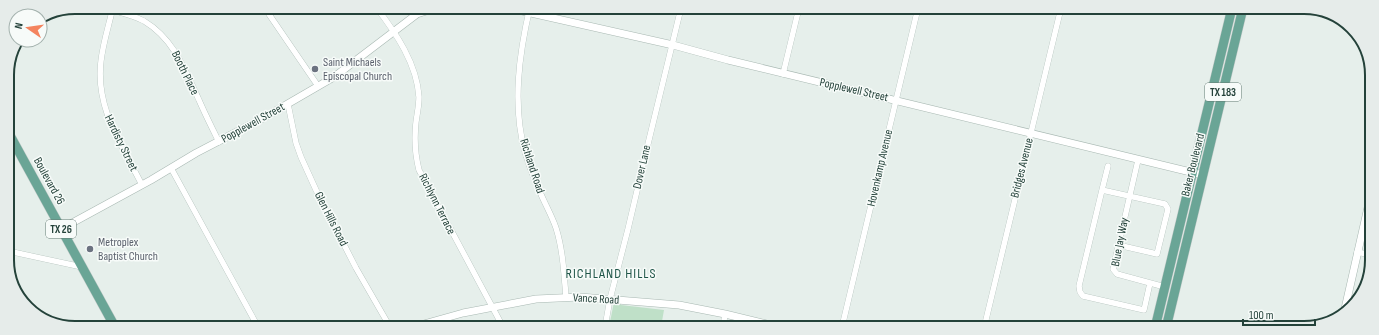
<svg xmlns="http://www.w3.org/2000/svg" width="1379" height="335" font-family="'Sofia Sans Condensed',sans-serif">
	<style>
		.green { fill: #bfe0c8 }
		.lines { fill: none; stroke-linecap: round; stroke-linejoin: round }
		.minor-casing { stroke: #a8b8b2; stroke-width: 6 }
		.tertiary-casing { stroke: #a8b8b2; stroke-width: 8 }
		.secondary-casing { stroke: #a4bbb3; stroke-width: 9 }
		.primary-casing { stroke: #c2cac8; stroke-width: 10 }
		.minor { stroke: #fff; stroke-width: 5.5 }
		.tertiary { stroke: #fff; stroke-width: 7 }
		.secondary { stroke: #fff; stroke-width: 8 }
		.primary { stroke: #6aa596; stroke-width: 9 }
		.worship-dot { fill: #6b7280; stroke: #f7fbf9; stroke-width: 1.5 }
		.labels { text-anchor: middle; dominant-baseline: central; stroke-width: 3; stroke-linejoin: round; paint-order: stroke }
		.shield { fill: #f7fbf9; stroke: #637a73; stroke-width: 1 }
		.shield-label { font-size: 11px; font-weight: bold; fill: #24423a }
		.worship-label { font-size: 12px; fill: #5b616d; stroke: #f7fbf9; text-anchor: start }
		.street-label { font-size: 12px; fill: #24423a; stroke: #f7fbf9 }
		.quarter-label { font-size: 14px; letter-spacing: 1px; fill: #1f5548; stroke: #f7fbf9 }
		.rim { fill: none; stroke: #24423a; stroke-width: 2 }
	</style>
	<rect width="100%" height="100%" fill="#e6efeb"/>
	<path class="green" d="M614,302H619L621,305L664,310L661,327H609Z"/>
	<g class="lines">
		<defs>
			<path id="minor" d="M113,7C109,25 103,43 101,61C95,108 122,145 142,185
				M264,7L318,86
				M376,7C396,33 417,64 419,97C419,106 417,114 416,122C414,139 415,154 419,170L503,327
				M530,7C519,54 512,105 525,152C529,165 534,179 540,192C545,204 552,216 556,228C563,250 564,274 566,297
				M112,10C123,13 135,16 144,21C174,39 185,70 199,100C205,114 212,128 219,142
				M783,74L799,8
				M288,104L296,143L301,157L316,190L356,268L390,327
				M1138,160L1113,269L1117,274L1165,287
				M1108,166L1102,190L1165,204L1168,209L1157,254L1118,245
				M171,168L258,327
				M1102,190L1079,286L1080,292L1083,296L1144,310L1150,283
				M8,251L82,267
				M1357,252L1371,255
				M605,327L610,299L628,229L648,144L681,8
				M723,327L725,314
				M842,327L918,8
				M984,328L1061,8"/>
			<path id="tertiary" d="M504,7L673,45L728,60L1203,175
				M61,229L151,180L196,153L265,117L334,77L417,14L439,7
				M1344,313L1371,194
				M413,327L463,313L536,299L580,297L679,305L725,314L779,327"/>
			<path id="secondary" d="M7,81L12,60"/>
			<path id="primary" d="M7,73L10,72
				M7,130L115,327
				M1155,328L1232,8
				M1166,328L1243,8"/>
		</defs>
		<use href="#minor" class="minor-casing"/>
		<use href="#tertiary" class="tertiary-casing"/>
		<use href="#secondary" class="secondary-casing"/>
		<use href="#primary" class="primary-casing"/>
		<use href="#minor" class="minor"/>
		<use href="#tertiary" class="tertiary"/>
		<use href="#secondary" class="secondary"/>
		<use href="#primary" class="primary"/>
	</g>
	<g class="worship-dot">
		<circle cx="315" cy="69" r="4"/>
		<circle cx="90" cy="249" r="4"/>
	</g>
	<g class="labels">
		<g class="shield">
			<rect x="1205" y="83" width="36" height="18" rx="3"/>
			<rect x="46" y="220" width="30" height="18" rx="3"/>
		</g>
		<g class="shield-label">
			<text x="1223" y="92">TX 183</text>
			<text x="61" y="229">TX 26</text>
		</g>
		<g class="worship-label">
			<text x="323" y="62">Saint Michaels<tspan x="323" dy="14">Episcopal Church</tspan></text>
			<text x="98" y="242">Metroplex<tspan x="98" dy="14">Baptist Church</tspan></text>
		</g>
		<g class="street-label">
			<text transform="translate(185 73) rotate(64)">Booth Place</text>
			<text transform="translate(854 90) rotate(13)">Popplewell Street</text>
			<text transform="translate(253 123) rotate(-29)">Popplewell Street</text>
			<text transform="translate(121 143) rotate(64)">Hardisty Street</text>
			<text transform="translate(1193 165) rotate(-76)">Baker Boulevard</text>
			<text transform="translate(532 166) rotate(72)">Richland Road</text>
			<text transform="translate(642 167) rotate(-77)">Dover Lane</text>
			<text transform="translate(880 168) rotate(-77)">Hovenkamp Avenue</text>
			<text transform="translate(1022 168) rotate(-76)">Bridges Avenue</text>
			<text transform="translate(49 181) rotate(61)">Boulevard 26</text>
			<text transform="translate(437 204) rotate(63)">Richlynn Terrace</text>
			<text transform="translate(331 219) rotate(63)">Glen Hills Road</text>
			<text transform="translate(1120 242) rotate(-79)">Blue Jay Way</text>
			<text transform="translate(596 299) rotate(3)">Vance Road</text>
		</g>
		<g class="quarter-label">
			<text x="611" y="273">RICHLAND HILLS</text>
		</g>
	</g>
	<path d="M0 0H1379V335H0ZM75 14H1304A61 61 0 0 1 1365 75V260A61 61 0 0 1 1304 321H75A61 61 0 0 1 14 260V75A61 61 0 0 1 75 14Z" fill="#e6ecea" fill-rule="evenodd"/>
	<path class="rim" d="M75 14H1304A61 61 0 0 1 1365 75V260A61 61 0 0 1 1304 321H75A61 61 0 0 1 14 260V75A61 61 0 0 1 75 14Z"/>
	<g transform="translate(28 28) rotate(283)"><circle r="19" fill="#f7fbf9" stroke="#a3b1ad"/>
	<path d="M0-3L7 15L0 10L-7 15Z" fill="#f4845f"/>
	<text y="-6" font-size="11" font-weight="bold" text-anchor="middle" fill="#24423a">N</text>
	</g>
	<path d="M1243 319v6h72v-6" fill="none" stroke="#24423a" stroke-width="2"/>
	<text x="1249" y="319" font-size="12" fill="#24423a" stroke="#f7fbf9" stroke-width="3" paint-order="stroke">100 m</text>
</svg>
